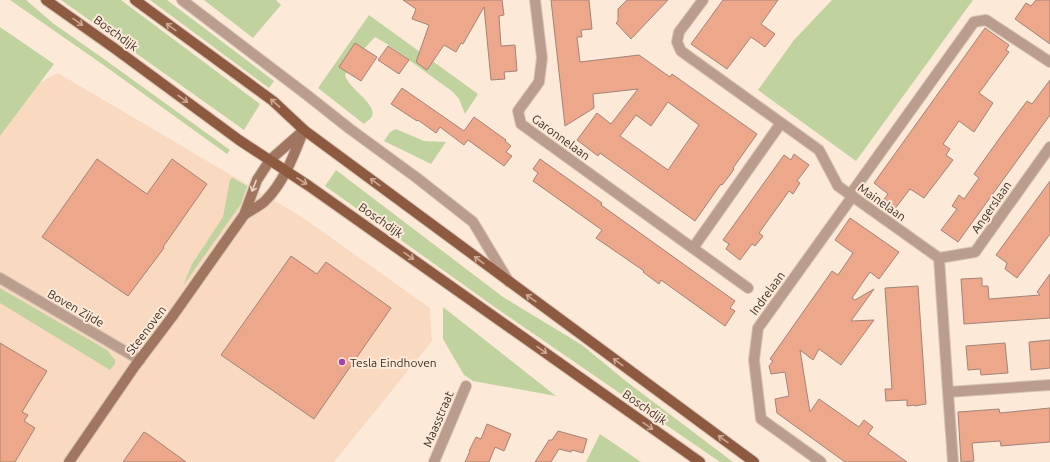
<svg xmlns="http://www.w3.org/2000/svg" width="1050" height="462" font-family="Ubuntu,sans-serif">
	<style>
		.built { fill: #f9dac0 }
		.green { fill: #c0d39f }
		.building { fill: #eda78b; stroke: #a18479; fill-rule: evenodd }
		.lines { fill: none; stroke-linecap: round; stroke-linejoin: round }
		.street-casing { stroke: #d6c4b5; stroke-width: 12 }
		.secondary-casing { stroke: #d6c4b5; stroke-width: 12 }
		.primary-casing { stroke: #d6c4b5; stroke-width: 12 }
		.street { stroke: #bb9d8e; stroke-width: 10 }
		.secondary { stroke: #a17661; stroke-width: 10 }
		.primary { stroke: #8d5a40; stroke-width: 10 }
		.oneway { stroke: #cba994 }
		.oneway2 { stroke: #ebd2c0 }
		.poi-dot { fill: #a643a9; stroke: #fde9d8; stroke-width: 1.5 }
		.labels { text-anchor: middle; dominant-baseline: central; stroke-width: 4; stroke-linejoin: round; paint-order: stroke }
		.street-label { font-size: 12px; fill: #3b3129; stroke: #fde9d8 }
		.poi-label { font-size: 12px; fill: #3b3129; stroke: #fde9d8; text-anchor: start }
	</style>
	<rect width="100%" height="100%" fill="#fde9d8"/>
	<path class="built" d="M58,73L302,217L430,308L432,341L334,462H0V104Z"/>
	<path class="green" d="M10,0H26L54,24L104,59L230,150L227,154L102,64Z
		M61,0H121L260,104L244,130Z
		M150,0H167L274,81L269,88Z
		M204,0H276L281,5L253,38Z
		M832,0H973L856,161L758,90L794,40Z
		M369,15L478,94L465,114L459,99L453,92L387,44L375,37L362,51L345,75C348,89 380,105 371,118C369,120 366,122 364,124L318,88Z
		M0,27L54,64L0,136Z
		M396,129L424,141L446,142L431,164L384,141L390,132Z
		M336,170L503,297L582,345L627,382L733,462H720L496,308L325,186Z
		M233,178L247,186L241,204L183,286L192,264L223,217L230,179Z
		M0,288L107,350L115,360V364L110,370L0,303Z
		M443,307L556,396L473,381L464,375L443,339Z
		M600,434L641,462H586Z"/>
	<path class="building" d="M403,0H502L504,15L499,16L501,46L515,45L517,71L504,72L505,79L491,80L484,7L463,44L461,43L456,52L444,45L427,70L416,62L429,25L412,19L416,9Z
		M551,0H589L592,29L581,30L582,37H577L580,62L639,55L670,77L672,74L757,134L733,168L734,169L730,175L722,185L721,184L695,221L600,153L598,156L577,140L597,113L611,124L638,89L593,94L594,108L565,126ZM668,102L699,125L668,170L620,136L636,115L651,126Z
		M627,0H668L631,39L616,23L618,21V9Z
		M723,0H778L761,24L775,34L765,47L751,37L727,69L691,44Z
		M1036,0H1050V44L1015,19L1026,3L1031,6Z
		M985,28L1009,45L1006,50L1009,52L979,93L993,103L974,132L959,121L943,144L950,149L946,155L953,160L924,198L910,189L894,210L882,202L888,194L874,183Z
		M355,43L377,57L361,81L339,67Z
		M388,46L409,60L399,74L378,60Z
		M1050,80V115L958,242L941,230L957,209L952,206L959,195L964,199L979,178L974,174L1004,132L1027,101L1032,104Z
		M402,88L464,131L474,117L506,140L505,141L511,146L506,152L512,156L504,166L468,140L464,145L440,127L436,133L418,120L417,121L391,104Z
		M794,154L809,165L797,181L800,183L793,194L789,191L759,233L763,236L755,246L752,244L740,260L726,249L729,244L723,240L784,155L791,160Z
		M97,159L147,194L172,159L207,184L163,247L164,248L128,296L42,237Z
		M540,159L602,203L601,205L735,301L730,308L735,311L725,326L661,280L659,284L643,272L644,271L596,238L602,230L533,181L538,173L533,169Z
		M1050,181V234L1017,278L1005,269L1007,263L996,255Z
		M850,218L899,252L879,279L870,272L852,298L855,300L874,289L851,321L874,320L841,365L819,349L813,360L800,350L810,412L819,399L859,427L864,420L873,427L868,434L907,462H845L777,413L775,399L789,396L785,372L771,374L769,366L773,361L770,359L832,271L838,275L853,253L835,240Z
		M291,256L317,274L326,262L391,308L314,419L221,355Z
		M1050,274V318L964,324L961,279L982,278V286H988L989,299L1040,295L1037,292Z
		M918,286L926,404L915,406V405L907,406V400L886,401L885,389H892L885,288Z
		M1050,340V368L1031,370L1029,342Z
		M0,343L47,371L22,412L28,415L24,421L35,428L15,462H0Z
		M1005,343L1008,373L981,375L980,369L968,370L966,346Z
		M1050,408V442L1001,446L1000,441L972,443L974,461L961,462L958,412L999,409L1000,413Z
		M487,424L511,434L504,451L495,447L489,462H465L470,451H469L476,437L481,439Z
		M558,431L587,439L583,453L572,450L571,452L559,449L551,462H535L549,440H552Z
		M144,432L149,435L186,462H123Z"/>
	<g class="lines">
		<defs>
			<path id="street" d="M182,0L307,95L350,129L417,178L473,222L509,282
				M535,0L542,58L539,82L518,111L521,124L748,288
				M703,0L679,32L677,42L681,51L819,150L838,186L939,258L948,392L1050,385
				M850,195L974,22L986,20L1050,62
				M693,248L781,123
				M939,258L975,252L1050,147
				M0,278L140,360
				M948,392L953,462
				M434,462L466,386
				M821,462L761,419L754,360L758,328L852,197"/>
			<path id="secondary" d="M244,215C251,210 260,206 265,201C284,182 293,157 303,132
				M69,462L135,366L172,317L244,215L257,180L270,160L304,130"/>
			<path id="primary" d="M46,0L114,48L239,140L309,186L700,462
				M135,0L273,101L304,130L754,462"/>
		</defs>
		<use href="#street" class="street-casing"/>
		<use href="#secondary" class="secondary-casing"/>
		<use href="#primary" class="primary-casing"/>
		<use href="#street" class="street"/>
		<use href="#secondary" class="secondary"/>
		<use href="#primary" class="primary"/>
	</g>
	<defs><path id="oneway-shaft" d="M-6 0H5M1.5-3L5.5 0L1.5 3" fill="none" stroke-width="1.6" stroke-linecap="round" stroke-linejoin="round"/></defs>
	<g class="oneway">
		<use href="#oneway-shaft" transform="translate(78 22) rotate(35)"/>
		<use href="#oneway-shaft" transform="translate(171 27) rotate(-144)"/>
		<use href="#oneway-shaft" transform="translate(183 99) rotate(36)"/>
		<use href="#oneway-shaft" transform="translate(275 103) rotate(-139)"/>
		<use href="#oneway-shaft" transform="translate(302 181) rotate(32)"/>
		<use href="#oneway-shaft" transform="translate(375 182) rotate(-143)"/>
		<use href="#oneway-shaft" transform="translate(409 256) rotate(35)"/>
		<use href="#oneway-shaft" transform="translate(479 260) rotate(-143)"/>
		<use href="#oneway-shaft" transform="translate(531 298) rotate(-144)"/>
		<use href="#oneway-shaft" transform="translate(542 350) rotate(35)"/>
		<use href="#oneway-shaft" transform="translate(618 362) rotate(-144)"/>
		<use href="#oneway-shaft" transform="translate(648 426) rotate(35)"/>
		<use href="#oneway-shaft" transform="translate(723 439) rotate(-144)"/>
	</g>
	<use class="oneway2" href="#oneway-shaft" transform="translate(254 186) rotate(111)"/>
	<circle class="poi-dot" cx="342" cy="362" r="4"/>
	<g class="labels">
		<g class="street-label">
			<text transform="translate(116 33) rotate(36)">Boschdijk</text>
			<text transform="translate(561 137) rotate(36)">Garonnelaan</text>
			<text transform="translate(882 202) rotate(35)">Mainelaan</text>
			<text transform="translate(991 207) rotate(-55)">Angerslaan</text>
			<text transform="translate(381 220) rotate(35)">Boschdijk</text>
			<text transform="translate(767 293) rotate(-54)">Indrelaan</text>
			<text transform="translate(76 308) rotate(30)">Boven Zijde</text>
			<text transform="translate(146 330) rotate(-53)">Steenoven</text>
			<text transform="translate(645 407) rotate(35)">Boschdijk</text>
			<text transform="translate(438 419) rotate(-67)">Maasstraat</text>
		</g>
		<g class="poi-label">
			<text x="350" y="362">Tesla Eindhoven</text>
		</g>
	</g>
</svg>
